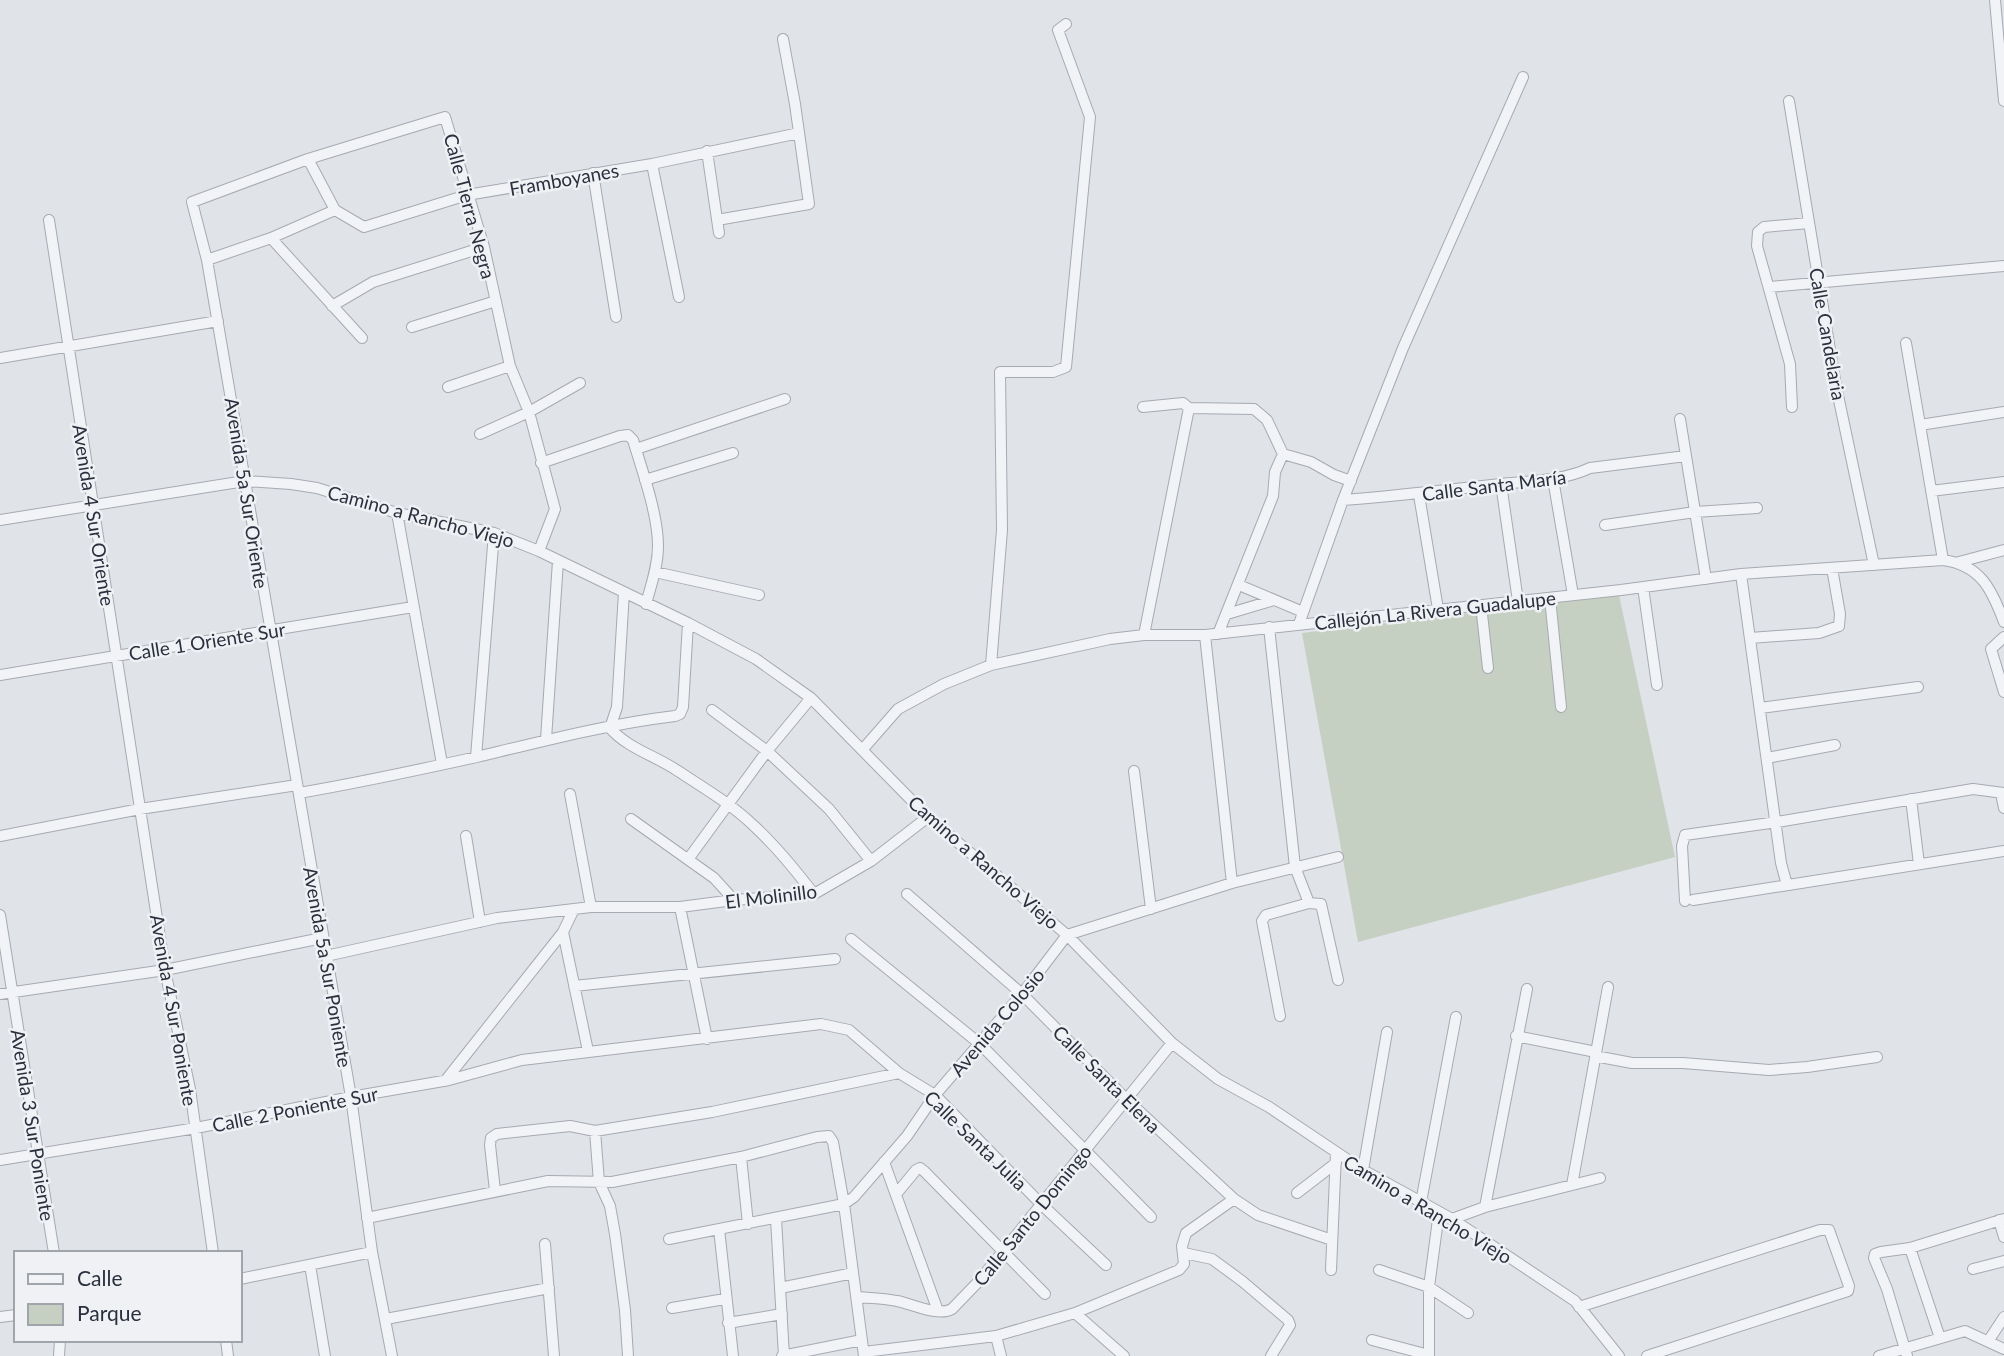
<svg xmlns="http://www.w3.org/2000/svg" width="2004" height="1356" font-family="Lato,sans-serif">
	<style>
		.green { fill: #c5d0c2 }
		.lines { fill: none; stroke-linecap: round; stroke-linejoin: round }
		.minor-casing { stroke: #a6aab1; stroke-width: 12 }
		.minor { stroke: #f2f3f6; stroke-width: 10 }
		.labels { text-anchor: middle; dominant-baseline: central; stroke-width: 5; stroke-linejoin: round; paint-order: stroke }
		.street-label { font-size: 19px; fill: #2a303d; stroke: #eff1f5 }
	</style>
	<rect width="100%" height="100%" fill="#e0e3e7"/>
	<path class="green" d="M1619,595L1675,857L1358,942L1302,633Z"/>
	<g class="lines">
		<defs>
			<path id="minor" d="M1995,0L2004,101
				M1789,101L1836,386L1874,565
				M707,151L719,233
				M308,159L335,210L364,227L467,195L652,164L799,133
				M652,164L679,297
				M593,173L616,317
				M49,220L165,970L190,1089L213,1253
				M717,220L809,204L795,104L783,39
				M271,238L362,338
				M207,260L271,238L335,210
				M1770,287L2004,266
				M332,306L373,282L484,247
				M412,327L496,301
				M1906,343L1943,560
				M0,358L218,321
				M448,387L510,366
				M1143,407L1183,403L1189,408L1254,409L1267,420L1283,454L1311,462L1334,475L1351,481
				M1792,407L1790,364L1757,246L1758,232L1764,227L1809,223
				M1680,419L1706,579
				M1920,425L2004,412
				M480,434L529,412L580,383
				M636,449L785,399
				M541,463L620,436L628,435L633,440C642,470 658,514 658,546C658,566 651,585 646,604
				M1553,479L1573,595
				M645,480L733,453
				M1501,484L1518,601
				M1931,491L2004,482
				M1419,495L1438,609
				M1343,500C1395,496 1447,490 1500,484C1531,481 1562,481 1590,468L1686,456
				M397,513L442,764
				M0,520L245,481L291,484L317,488L397,513L494,533L539,551L688,623L756,659L811,698L928,817L1067,935L1172,1043L1218,1079L1269,1107L1363,1170L1452,1219L1575,1301L1619,1356
				M1605,525L1695,512L1757,508
				M1959,562L2004,550
				M655,572L759,595
				M1741,574L1781,863L1787,885
				M1239,585L1303,612
				M1643,587L1657,685
				M1550,598L1561,707
				M1481,605L1488,668
				M1227,614L1274,600
				M1299,624L1343,500L1403,348L1523,77
				M1269,627L1295,867L1309,903
				M1218,634L1273,496L1275,472L1283,454
				M1144,635L1189,408
				M1205,635L1232,883
				M2004,637L1991,649L2004,692
				M1750,638L1819,633L1839,626L1840,614L1832,568
				M991,665L1002,530L1000,372H1053L1066,367L1090,117L1058,30L1066,24
				M0,675L413,607
				M1760,708L1918,687
				M712,710L767,751L829,809L871,861
				M610,728C627,748 656,756 678,771C704,788 731,804 753,825C776,846 795,870 814,894
				M610,728L617,707L624,592
				M546,739L558,561
				M863,749L898,709L944,684L991,665L1110,639L1144,635H1205L1621,590L1741,574L1943,560C1981,565 1992,590 2004,622
				M476,757L494,533
				M1767,758L1835,745
				M1134,771L1151,909
				M299,793C358,783 418,770 477,757C543,741 608,724 675,716L680,714L683,707L688,623
				M570,794L591,907
				M2001,794L2004,808
				M1911,799L1919,864
				M631,819L714,878L734,900
				M0,836L140,809L297,785
				M466,836L480,922
				M689,858L767,751L811,698
				M907,894L1022,994L1126,1099L1234,1199L1258,1215L1332,1240
				M1693,900L2004,851
				M1685,901L1682,846L1685,835L1777,822L1973,789L2004,793
				M680,907L707,1039
				M574,909L563,932L588,1051
				M0,915L54,1253
				M851,939L980,1044L1151,1217
				M326,956L497,918L591,907H680L734,900L814,894L871,861L928,817
				M574,986L835,959
				M0,994L165,970L322,938
				M1280,1016L1262,921L1266,915L1309,903L1321,904L1338,980
				M1516,1036L1596,1052
				M1595,1056L1632,1063H1683L1769,1070L1807,1067L1877,1057
				M445,1081L563,932
				M595,1131L599,1182L610,1206L615,1234L625,1310L628,1356
				M741,1157L748,1224
				M0,1160L196,1128L351,1097L449,1080L522,1060L821,1024L849,1030L899,1073L935,1095L1041,1204L1106,1265
				M884,1162L938,1311
				M1363,1170L1387,1032
				M1572,1185L1608,987
				M495,1191L490,1145L491,1138L497,1134L570,1126L595,1131L712,1112L899,1073
				M897,1193L916,1170L920,1168L924,1171L1045,1294
				M1297,1193L1336,1163
				M1421,1202L1456,1017
				M1485,1207L1527,989
				M367,1218L548,1181L612,1182L741,1157L817,1137L829,1136L833,1142L844,1204L864,1356
				M776,1219L784,1356
				M1452,1219L1485,1207L1600,1178
				M1999,1220L2004,1237
				M719,1229L733,1356
				M669,1239L844,1204L854,1197L907,1136L935,1095L1022,994L1067,935L1232,883L1338,857
				M545,1244L554,1356
				M1910,1248L1940,1338
				M1184,1253L1212,1259L1242,1281L1288,1320L1290,1325L1271,1356
				M310,1265L325,1356
				M1973,1269L2004,1261
				M1331,1270L1336,1153
				M1379,1270L1429,1287L1468,1313
				M240,1279L372,1252
				M780,1288L853,1273
				M857,1297C870,1298 884,1298 897,1301C912,1304 938,1317 952,1309L979,1281L1172,1043
				M1579,1307L1820,1230H1829L1849,1286L1848,1291L1647,1356
				M672,1308L725,1299
				M1075,1313L1179,1270L1184,1264L1182,1246L1186,1233L1234,1199
				M0,1317L16,1315
				M386,1319L549,1288
				M728,1323L782,1314
				M996,1336L1001,1356
				M226,1340L228,1356
				M1372,1340L1429,1355
				M1989,1340L2004,1317
				M864,1352L996,1336L1075,1313L1124,1356
				M59,1356L60,1340
				M392,1356L372,1252L351,1097L207,260L192,202L308,159L445,117L484,247L510,366L529,412L555,509L539,551
				M782,1356L862,1340
				M1429,1356V1287L1439,1212
				M1879,1356L1965,1331L2004,1349
				M1907,1356L1887,1289L1874,1258L1875,1254L1881,1252L1910,1248L2004,1219"/>
		</defs>
		<use href="#minor" class="minor-casing"/>
		<use href="#minor" class="minor"/>
	</g>
	<g class="labels">
		<g class="street-label">
			<text transform="translate(564 179) rotate(-10)">Framboyanes</text>
			<text transform="translate(470 206) rotate(75)">Calle Tierra Negra</text>
			<text transform="translate(1828 334) rotate(80)">Calle Candelaria</text>
			<text transform="translate(1494 485) rotate(-7)">Calle Santa María</text>
			<text transform="translate(247 493) rotate(81)">Avenida 5a Sur Oriente</text>
			<text transform="translate(94 515) rotate(81)">Avenida 4 Sur Oriente</text>
			<text transform="translate(421 516) rotate(15)">Camino a Rancho Viejo</text>
			<text transform="translate(1435 610) rotate(-6)">Callejón La Rivera Guadalupe</text>
			<text transform="translate(207 641) rotate(-9)">Calle 1 Oriente Sur</text>
			<text transform="translate(984 862) rotate(41)">Camino a Rancho Viejo</text>
			<text transform="translate(771 896) rotate(-7)">El Molinillo</text>
			<text transform="translate(328 967) rotate(80)">Avenida 5a Sur Poniente</text>
			<text transform="translate(174 1010) rotate(80)">Avenida 4 Sur Poniente</text>
			<text transform="translate(997 1022) rotate(-50)">Avenida Colosio</text>
			<text transform="translate(1107 1079) rotate(45)">Calle Santa Elena</text>
			<text transform="translate(295 1109) rotate(-11)">Calle 2 Poniente Sur</text>
			<text transform="translate(33 1125) rotate(81)">Avenida 3 Sur Poniente</text>
			<text transform="translate(976 1140) rotate(44)">Calle Santa Julia</text>
			<text transform="translate(1428 1209) rotate(31)">Camino a Rancho Viejo</text>
			<text transform="translate(1032 1215) rotate(-51)">Calle Santo Domingo</text>
		</g>
	</g>
	<rect x="14" y="1251" width="228" height="91" fill="#eff1f5" stroke="#a0a4ab" stroke-width="2"/>
	<rect x="28" y="1274" width="35" height="10" fill="#f2f3f6" stroke="#a0a4ab" stroke-width="2"/>
	<text x="77" y="1286" font-size="21" fill="#2a303d">Calle</text>
	<rect x="28" y="1304" width="35" height="21" fill="#c5d0c2" stroke="#a0a4ab" stroke-width="2"/>
	<text x="77" y="1321" font-size="21" fill="#2a303d">Parque</text>
</svg>
